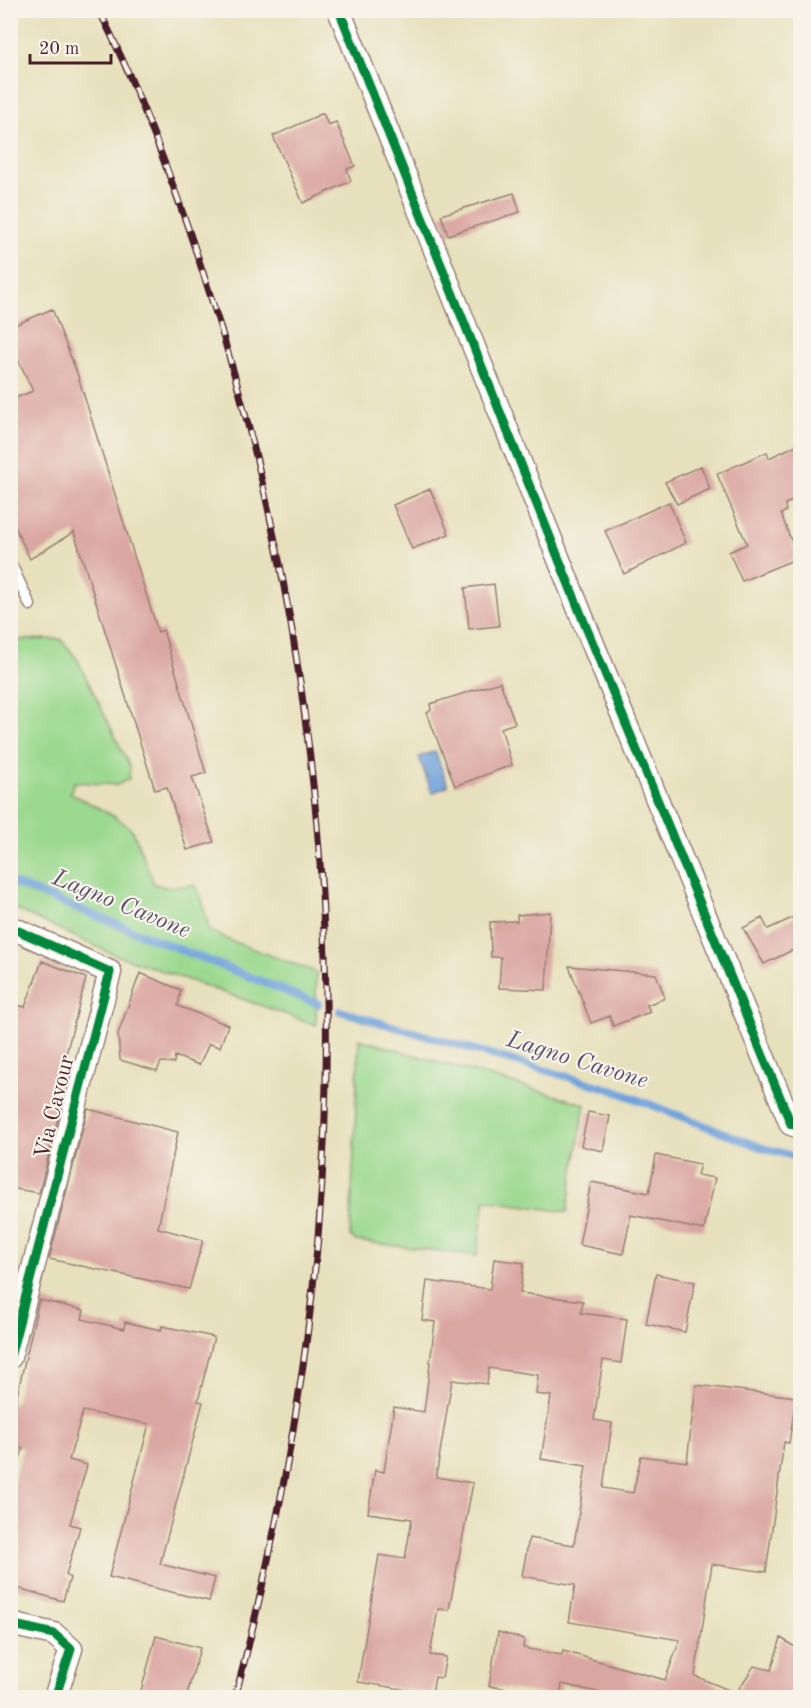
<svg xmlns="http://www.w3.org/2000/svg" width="811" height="1708" font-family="'Old Standard TT',serif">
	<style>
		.green { fill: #9bd98f; stroke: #727c5d; stroke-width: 1.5 }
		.water { fill: #6fa2db; stroke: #5c6083; stroke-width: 1.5 }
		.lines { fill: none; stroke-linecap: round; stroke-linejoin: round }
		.stream { stroke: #6fa2db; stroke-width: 8 }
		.building { fill: #daa6a1 }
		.service-casing { stroke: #988074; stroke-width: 13 }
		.minor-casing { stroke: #988074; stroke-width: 25 }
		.service { stroke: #fff; stroke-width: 10 }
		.minor { stroke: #fff; stroke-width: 22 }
		.rail-casing { stroke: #4a1f2b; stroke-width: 7 }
		.rail { stroke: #f7f3e8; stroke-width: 4.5; stroke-dasharray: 14; stroke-linecap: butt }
		.cycleway-casing { stroke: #f7f3e8; stroke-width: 13 }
		.cycleway { stroke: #00873e; stroke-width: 9 }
		.labels { text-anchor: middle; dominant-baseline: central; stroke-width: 4.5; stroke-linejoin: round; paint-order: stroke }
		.street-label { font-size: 22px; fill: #4a1f2b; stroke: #f7f3e8 }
		.water-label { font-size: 24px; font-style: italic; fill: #595371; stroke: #f7f3e8 }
	</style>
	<rect width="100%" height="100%" fill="#f7f3e8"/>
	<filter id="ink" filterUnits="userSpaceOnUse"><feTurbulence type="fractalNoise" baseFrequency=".0167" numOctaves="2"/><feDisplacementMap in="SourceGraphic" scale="12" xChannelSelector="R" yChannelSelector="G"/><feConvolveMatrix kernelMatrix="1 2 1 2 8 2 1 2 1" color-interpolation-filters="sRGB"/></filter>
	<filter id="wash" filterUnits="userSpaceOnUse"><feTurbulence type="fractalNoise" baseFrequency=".008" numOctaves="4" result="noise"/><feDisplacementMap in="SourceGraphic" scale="24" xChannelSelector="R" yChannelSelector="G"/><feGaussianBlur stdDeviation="1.35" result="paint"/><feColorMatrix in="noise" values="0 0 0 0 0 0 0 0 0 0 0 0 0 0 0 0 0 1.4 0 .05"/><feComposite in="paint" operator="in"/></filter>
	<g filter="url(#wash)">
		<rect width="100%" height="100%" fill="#e7e0bc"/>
		<path class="green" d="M61,639L77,659L130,767L129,779L117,785L74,782L70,793L117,818L133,831L154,884L166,887L194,885L201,896L209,930L231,941L316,972V1025L108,952L11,907V640Z
			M359,1039L585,1104L567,1212L485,1200L477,1256L356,1241L350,1236Z"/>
		<path class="water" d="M435,751L448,786L432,793L419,757Z"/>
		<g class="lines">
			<path class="stream" d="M10,882L318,1004
				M340,1011L610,1089L760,1147L800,1158"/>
		</g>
		<g id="blocks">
			<path class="building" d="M323,113L328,125L336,122L355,166L347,169L351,181L303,203L273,136Z
				M514,193L520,212L448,235L441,215Z
				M52,309L77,373L158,632L163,630L206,773L192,777L214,842L187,850L167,787L155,790L74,532L30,559L10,516V400L33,391L10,342V327Z
				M801,443V497L785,504L786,511L781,514L798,558L742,581L729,552L747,544L717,474L767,452L769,458Z
				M701,466L710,489L677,504L665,482Z
				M430,489L449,534L412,549L393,505Z
				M669,502L686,543L624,574L605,531Z
				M494,584L499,626L469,629L465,588Z
				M500,682L515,723L501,728L512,765L455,786L427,713L431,710L430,704Z
				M550,912L546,990L499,988L501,957H491L490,922L517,921V915Z
				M801,914V946L764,964L743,928L762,918L768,929Z
				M42,961L86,978L54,1100L62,1102L39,1193L10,1188V1003L25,1007Z
				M569,966L656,974L665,998L647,1005L650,1012L613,1026L610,1016L591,1023Z
				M140,973L181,990L178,1006L228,1025L220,1047L209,1044L199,1065L175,1056L174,1063L161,1062L157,1071L120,1060L118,1034Z
				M88,1109L178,1132L158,1228L203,1240L189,1289L49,1259Z
				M588,1112L610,1116L603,1151L581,1146Z
				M656,1155L700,1164L697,1175L715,1178L704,1230L631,1215L623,1254L579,1245L591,1182L649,1193Z
				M494,1259L524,1263L520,1293L583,1301L581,1313L627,1319L621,1363L603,1360L594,1420L612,1423L603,1488L633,1493L641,1456L687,1462L696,1385L796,1397L789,1443L784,1442L766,1572L712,1564L695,1676L736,1693L754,1666L771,1670L781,1638L801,1651V1698H605L606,1694L562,1684L560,1697L489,1686L498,1632L524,1639L523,1648L562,1655L563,1651L665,1680L680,1640L569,1622L575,1585L522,1576L529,1538L574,1545L586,1466L541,1459L551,1396L536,1394L538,1375L489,1368L487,1384L452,1380L436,1477L473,1483L449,1610L438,1609L430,1655L446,1657L442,1678L435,1677L432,1694L358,1682L379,1555L405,1559L412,1519L368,1513L375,1470L384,1472L394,1407L424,1412L435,1322L422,1320L427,1281L490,1289Z
				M656,1274L695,1282L685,1332L646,1324Z
				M39,1300L84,1310L82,1319L124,1329L125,1322L161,1330L162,1326L214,1337L198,1401L203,1402L160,1564L215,1578L209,1601L109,1577L149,1424L83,1411L69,1460L87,1465L70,1524L80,1527L66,1575L70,1578L63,1601L10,1586V1492L23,1448L10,1445V1403L15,1404Z
				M156,1636L200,1648L186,1698H139Z"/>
		</g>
	</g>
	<g filter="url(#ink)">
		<use href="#blocks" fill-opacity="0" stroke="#988074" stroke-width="1.5"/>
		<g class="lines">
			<defs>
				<path id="service" d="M10,562L30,605"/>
				<path id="minor" d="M339,10L586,627L791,1124L800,1127
					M10,927L110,972L10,1357
					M10,1624L54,1634L71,1649L55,1698"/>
			</defs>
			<use href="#service" class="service-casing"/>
			<use href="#minor" class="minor-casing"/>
			<use href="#service" class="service"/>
			<use href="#minor" class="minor"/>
			<defs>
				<path id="rail" d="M99,10C143,98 177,192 207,285C306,587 345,919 318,1237C304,1392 275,1546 235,1698"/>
			</defs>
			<use href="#rail" class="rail-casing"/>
			<use href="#rail" class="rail"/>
			<defs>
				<path id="cycleway" d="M339,10L586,627L791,1124L800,1127
					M10,927L110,972L10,1357
					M10,1624L54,1634L71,1649L55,1698"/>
			</defs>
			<use href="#cycleway" class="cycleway-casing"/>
			<use href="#cycleway" class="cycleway"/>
		</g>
	</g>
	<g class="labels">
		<g class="street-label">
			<text transform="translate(55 1107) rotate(-76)">Via Cavour</text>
		</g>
		<g class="water-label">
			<text transform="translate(121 905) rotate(22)">Lagno Cavone</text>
			<text transform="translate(577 1061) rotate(17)">Lagno Cavone</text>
		</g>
	</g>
	<rect width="811" height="1708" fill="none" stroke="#f7f3e8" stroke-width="36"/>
	<path d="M30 54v9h81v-9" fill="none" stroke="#4a1f2b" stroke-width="3"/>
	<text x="39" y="54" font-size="18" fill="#4a1f2b" stroke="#f7f3e8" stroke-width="4.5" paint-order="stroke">20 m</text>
</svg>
